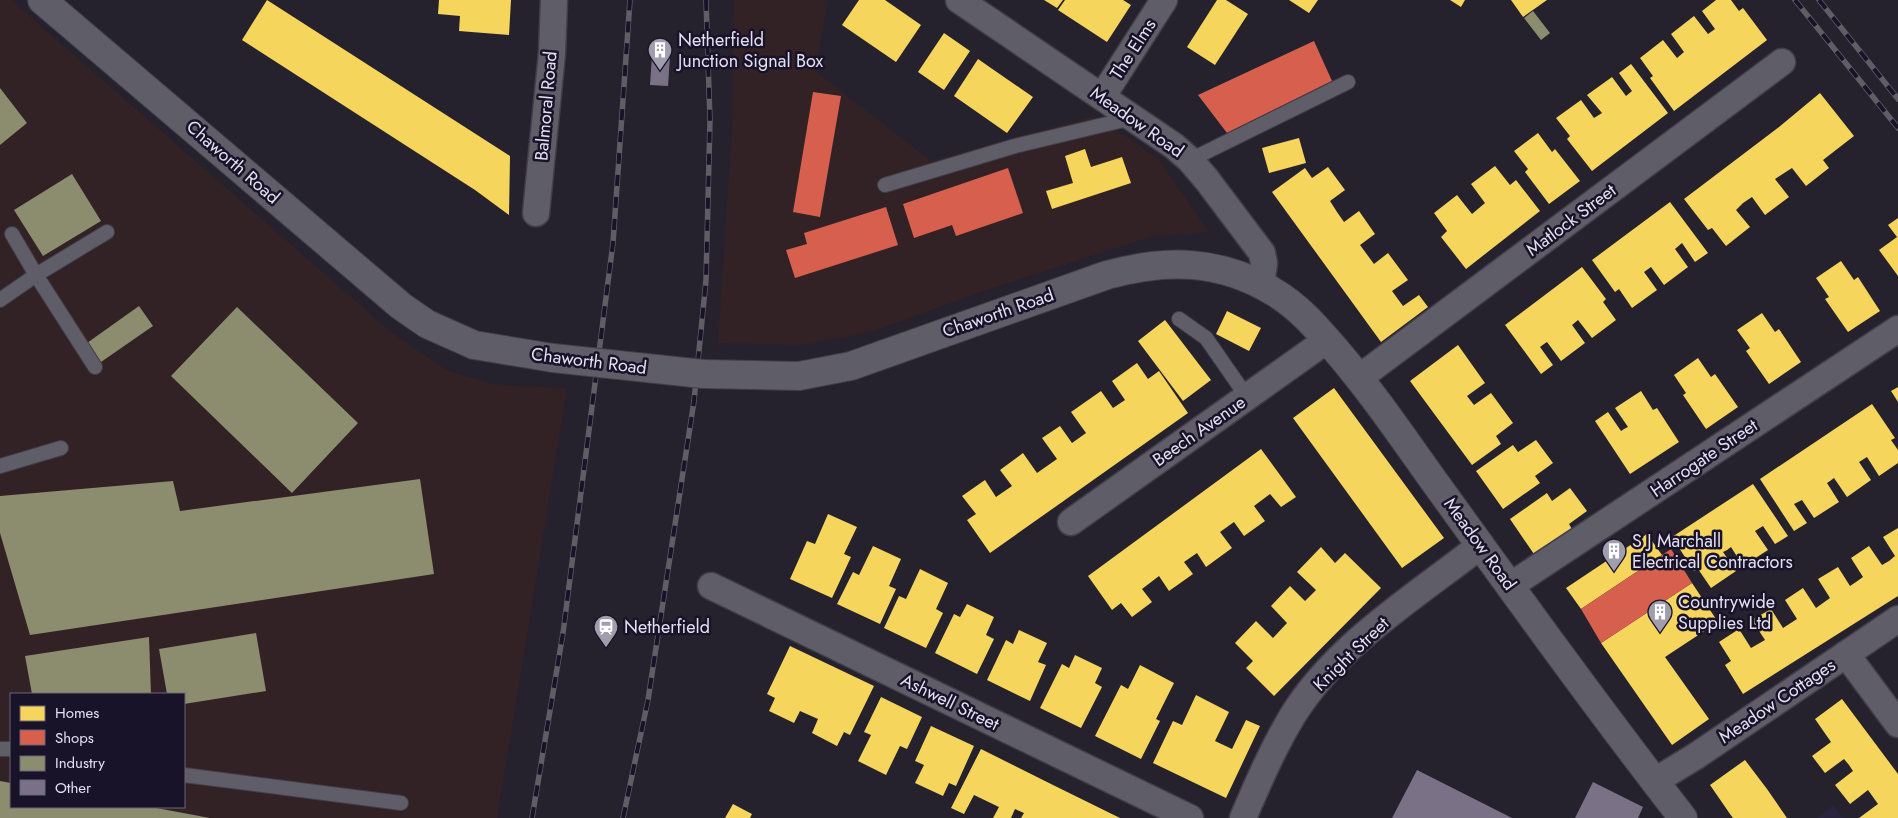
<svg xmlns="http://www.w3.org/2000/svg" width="1898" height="818" font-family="Jost,sans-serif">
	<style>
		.built { fill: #2a233e }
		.industrial { fill: #332225; fill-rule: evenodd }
		.homes { fill: #f6d55c }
		.shops { fill: #d6604d }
		.industry { fill: #8c8c6e }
		.building { fill: #7a7186 }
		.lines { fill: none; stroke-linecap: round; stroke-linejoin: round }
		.service-casing { stroke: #413e4a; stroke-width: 16 }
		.minor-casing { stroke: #413e4a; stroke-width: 29 }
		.tertiary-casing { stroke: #413e4a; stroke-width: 30 }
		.service { stroke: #5f5d67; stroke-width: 14 }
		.minor { stroke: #5f5d67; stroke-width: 26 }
		.tertiary { stroke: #5f5d67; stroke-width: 28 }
		.rail-casing { stroke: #5f5d66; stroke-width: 5.5 }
		.rail { stroke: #19132a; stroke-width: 4; stroke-dasharray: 11; stroke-linecap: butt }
		.tertiary-bridge-casing { stroke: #413e4a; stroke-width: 30; stroke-linecap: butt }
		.tertiary-bridge { stroke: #5f5d67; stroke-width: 28 }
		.labels { text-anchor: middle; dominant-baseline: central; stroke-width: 5; stroke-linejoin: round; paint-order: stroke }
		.poi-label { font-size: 18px; fill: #e3e0f0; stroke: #19132a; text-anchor: start }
		.street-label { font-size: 18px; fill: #e3e0f0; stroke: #19132a }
	</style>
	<rect width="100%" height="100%" fill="#25222e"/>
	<path class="built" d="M1833,805L1843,818H1817Z"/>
	<path class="industrial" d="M0,0H11L391,332L448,371L496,385L567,388L497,818H0ZM11,694H184V807H11Z
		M734,0H828L815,71L931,161L1093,116L1133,141L1160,161L1209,232L1150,237L981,292L871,332L802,345L718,343L733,115Z"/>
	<path class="homes" d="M267,0L510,156L509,215L475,190L242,40Z
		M439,0H511L509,35L459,31L460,16L438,14Z
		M859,0H885L921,25L896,62L842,25Z
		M1044,0H1063L1057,8Z
		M1065,0H1123L1131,5L1107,42L1058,10Z
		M1217,0H1226L1248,14L1215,65L1187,47Z
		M1289,0H1318L1309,13Z
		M1450,0H1465L1461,7Z
		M1511,0H1547L1523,17Z
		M1716,0H1731L1739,11L1743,8L1767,40L1674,111L1650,78L1653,76L1640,58L1663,40L1677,58L1684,52L1671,34L1694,16L1708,34L1715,29L1702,11Z
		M944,33L970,51L944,90L918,72Z
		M978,59L1033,97L1007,133L954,96Z
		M1631,64L1668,113L1592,171L1567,139L1570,136L1556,118L1581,100L1594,118L1602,113L1587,95L1612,77L1626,96L1632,91L1619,73Z
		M1820,93L1854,136L1823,160L1829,168L1806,186L1792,168L1775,179L1789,197L1765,215L1752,197L1743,203L1736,210L1750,227L1726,246L1712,228L1708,230L1684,199L1779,127Z
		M1538,133L1552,152L1555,149L1580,181L1549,204L1525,172L1528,169L1514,151Z
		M1299,138L1306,163L1269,173L1262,148Z
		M1085,149L1091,167L1122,157L1131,183L1052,209L1046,191L1073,183L1065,156Z
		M1495,166L1510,185L1516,180L1540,211L1466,269L1441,237L1447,231L1434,213L1457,195L1472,214L1485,203L1471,184Z
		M1328,167L1345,190L1330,201L1337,212L1344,222L1359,211L1375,234L1360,245L1374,264L1388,253L1408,280L1392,291L1403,306L1419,295L1428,307L1381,342L1272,192L1305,168L1312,178Z
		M1670,202L1708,253L1695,262L1682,243L1675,249L1688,267L1664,285L1651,267L1644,272L1657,290L1632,308L1619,289L1615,292L1592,260Z
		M1898,218V276L1879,250L1897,237L1888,225Z
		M1841,261L1854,280L1858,277L1880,311L1848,332L1825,299L1829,297L1816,278Z
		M1582,267L1606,299L1603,302L1616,320L1592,338L1578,320L1572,325L1585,343L1561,361L1547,342L1544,344L1540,347L1553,365L1541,374L1505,325Z
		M1227,311L1261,328L1249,351L1216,334Z
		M1762,313L1775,332L1779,329L1801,362L1769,384L1746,351L1750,348L1737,330Z
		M1165,320L1211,380L1183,401L1138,341Z
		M1458,345L1485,383L1467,396L1474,405L1491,393L1513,423L1496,436L1501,444L1472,465L1410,381Z
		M1698,358L1711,377L1715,374L1738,407L1706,429L1683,395L1686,393L1674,375Z
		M1137,363L1148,379L1159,371L1188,413L990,553L967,520L976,514L962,496L985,480L996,497L1012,486L1000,470L1023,453L1037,473L1057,459L1042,438L1060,426L1072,443L1086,433L1071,412L1101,391L1113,408L1125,400L1112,381Z
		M1898,387V402L1891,391Z
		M1334,388L1444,538L1402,568L1293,418Z
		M1641,391L1653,410L1657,408L1679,442L1630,474L1595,421L1608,412L1621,431L1624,429L1628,427L1615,408Z
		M1872,404L1895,438L1891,440L1898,450V463L1879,476L1867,457L1859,462L1871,480L1847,497L1834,478L1830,481L1827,483L1839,502L1814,518L1802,500L1794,504L1807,523L1794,531L1760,479Z
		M1536,440L1553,463L1535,476L1540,483L1503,509L1476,471L1513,445L1518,452Z
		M1261,449L1296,497L1281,507L1270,494L1254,506L1265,521L1244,536L1234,522L1220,532L1232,548L1206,567L1197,553L1184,562L1193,574L1169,591L1159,576L1142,589L1152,602L1132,617L1121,603L1112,610L1088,576Z
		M1753,484L1788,536L1775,544L1763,526L1755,531L1768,550L1743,566L1731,547L1727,550L1723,552L1736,571L1711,588L1698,569L1694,571L1672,537Z
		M1570,488L1587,511L1569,524L1573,531L1536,557L1510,519L1547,493L1552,501Z
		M828,514L857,527L844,554L851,557L832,598L790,579L807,541L815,544Z
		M1898,528V596L1743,694L1725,665L1731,661L1719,642L1739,629L1751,648L1765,640L1752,620L1771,609L1783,628L1797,619L1785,600L1803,588L1816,608L1830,598L1818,579L1838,567L1850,586L1856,582L1863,577L1851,558L1869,546L1882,565L1889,561L1895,556L1883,537Z
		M1647,534L1662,555L1581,609L1566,588Z
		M873,546L901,559L889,586L896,589L880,624L837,604L853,572L859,575Z
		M1321,547L1335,563L1345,553L1381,588L1274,696L1246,668L1253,661L1235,643L1256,621L1273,638L1287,623L1271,606L1290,586L1305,601L1316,590L1297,572Z
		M920,569L948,583L936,609L943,613L926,648L884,628L899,596L906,599Z
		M1692,583L1718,622L1665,657L1709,719L1672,745L1601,643Z
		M967,604L994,617L986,635L994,639L977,674L935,653L954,614L960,617Z
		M1019,630L1047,643L1038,662L1046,665L1030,701L987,680L1006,640L1013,644Z
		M790,646L874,686L850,735L844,732L837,746L812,733L818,719L800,711L794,723L769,711L775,698L767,694Z
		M1075,655L1102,668L1095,683L1102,687L1081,728L1040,708L1062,664L1069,668Z
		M1140,665L1174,683L1156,719L1160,721L1141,759L1095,736L1121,685L1128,689Z
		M1196,695L1229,712L1215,741L1232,749L1246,720L1260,726L1226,798L1153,763L1173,721L1182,725Z
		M881,697L922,717L907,749L900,746L886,775L858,761L871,735L864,732Z
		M1842,699L1898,774V818H1859L1878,804L1868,790L1850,804L1835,785L1853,771L1849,765L1844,759L1825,773L1812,756L1831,742L1815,719Z
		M931,726L974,746L956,786L949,783L943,796L915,783L924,765L915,761Z
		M981,749L1053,785L1120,818H1021L1024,813L1015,809L1011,818H993L999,807L974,795L964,814L951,808Z
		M1745,760L1767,789L1787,818H1733L1730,814L1710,785Z
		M733,804L752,814L750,818H725Z"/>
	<path class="shops" d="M1314,41L1332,81L1227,133L1198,95Z
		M813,92L841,96L820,217L793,212Z
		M1008,168L1023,213L956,236L952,225L914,238L903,204Z
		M886,207L898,245L795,278L786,250L807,244L804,233Z
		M1671,549L1692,583L1601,643L1581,609Z"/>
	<path class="industry" d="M1533,11L1550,33L1541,40L1524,18Z
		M0,88L27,123L0,145Z
		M72,174L101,221L43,256L14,210Z
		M139,306L153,326L101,362L87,343Z
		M237,307L358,423L292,493L171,376Z
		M420,479L434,574L30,635L0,533V496L173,481L180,511Z
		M256,633L266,691L184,704V694H167L159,649Z
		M149,637L151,694H32L25,656Z
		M0,781L11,783V807H151L210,818H0Z"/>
	<path class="building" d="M652,55L670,56L668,86L650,85Z
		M1417,770L1512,818H1392Z
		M1593,782L1643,807L1638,818H1575Z"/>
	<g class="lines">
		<defs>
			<path id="service" d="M1190,160L1348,82
				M885,185L1015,146L1132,118
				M12,234L36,275L107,232
				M0,300L36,275L95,367
				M1179,319L1206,338L1247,397
				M0,466L61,448
				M0,749H11
				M184,775L401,803"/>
			<path id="minor" d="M959,0L1174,146L1190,160L1207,180L1262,253L1264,263L1261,285
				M1102,97L1164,0
				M536,213L552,53L554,0
				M1359,378L1782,62
				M1071,522L1327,340
				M711,586L1190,818
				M1510,586L1898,329
				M1846,654L1898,724
				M1655,781L1696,756L1898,619
				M1243,818C1258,783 1273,748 1293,715C1337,644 1416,596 1481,545"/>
			<path id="tertiary" d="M42,0L401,306L427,324L474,345L553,358
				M703,374L799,376L851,366L1107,275C1167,259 1219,259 1274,292C1299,307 1316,327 1335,349C1373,393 1405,441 1439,488C1519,599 1599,710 1683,818"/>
		</defs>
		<use href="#service" class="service-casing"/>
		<use href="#minor" class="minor-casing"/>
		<use href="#tertiary" class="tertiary-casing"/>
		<use href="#service" class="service"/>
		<use href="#minor" class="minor"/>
		<use href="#tertiary" class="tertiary"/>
		<defs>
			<path id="rail" d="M1795,0L1898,128
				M1819,0L1898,99
				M532,818L563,633L613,243L630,0
				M623,818L648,700L694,401L706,280L710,120L706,0"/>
		</defs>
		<use href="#rail" class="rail-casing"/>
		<use href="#rail" class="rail"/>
		<defs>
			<path id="tertiary-bridge" d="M553,358L703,374"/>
		</defs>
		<use href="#tertiary-bridge" class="tertiary-bridge-casing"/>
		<use href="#tertiary-bridge" class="tertiary-bridge"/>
	</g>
	<defs>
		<symbol id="building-pin" viewBox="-11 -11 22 30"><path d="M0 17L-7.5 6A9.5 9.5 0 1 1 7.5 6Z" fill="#a09eac" stroke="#19132a"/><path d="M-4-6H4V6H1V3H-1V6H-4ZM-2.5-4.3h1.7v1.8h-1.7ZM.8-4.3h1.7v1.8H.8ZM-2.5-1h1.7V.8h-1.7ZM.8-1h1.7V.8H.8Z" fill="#fff"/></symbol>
		<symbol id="station-pin" viewBox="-11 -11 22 30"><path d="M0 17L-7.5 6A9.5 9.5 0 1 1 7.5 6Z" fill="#a09eac" stroke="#19132a"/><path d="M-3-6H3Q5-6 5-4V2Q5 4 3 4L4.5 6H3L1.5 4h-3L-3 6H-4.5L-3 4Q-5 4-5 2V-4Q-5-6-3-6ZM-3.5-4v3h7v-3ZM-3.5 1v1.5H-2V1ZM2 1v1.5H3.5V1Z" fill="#fff"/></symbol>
	</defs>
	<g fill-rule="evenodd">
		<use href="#building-pin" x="646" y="36" width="28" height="38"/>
		<use href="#building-pin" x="1600" y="537" width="28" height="38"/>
		<use href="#building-pin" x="1646" y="598" width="28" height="38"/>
		<use href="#station-pin" x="592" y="613" width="28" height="38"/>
	</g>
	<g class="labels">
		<g class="poi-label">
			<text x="678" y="40">Netherfield<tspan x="678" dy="21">Junction Signal Box</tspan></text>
			<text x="1632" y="541">S J Marchall<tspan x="1632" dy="21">Electrical Contractors</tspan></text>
			<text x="1678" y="602">Countrywide<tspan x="1678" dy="21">Supplies Ltd</tspan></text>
			<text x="624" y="627">Netherfield</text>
		</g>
		<g class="street-label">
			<text transform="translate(1133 49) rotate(-57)">The Elms</text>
			<text transform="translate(546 106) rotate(-85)">Balmoral Road</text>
			<text transform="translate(1137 122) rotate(35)">Meadow Road</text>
			<text transform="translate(233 162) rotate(41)">Chaworth Road</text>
			<text transform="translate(1571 220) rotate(-37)">Matlock Street</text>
			<text transform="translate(998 313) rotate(-19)">Chaworth Road</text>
			<text transform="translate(589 361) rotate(7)">Chaworth Road</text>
			<text transform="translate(1199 431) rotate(-35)">Beech Avenue</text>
			<text transform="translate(1704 458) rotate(-34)">Harrogate Street</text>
			<text transform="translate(1480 544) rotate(54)">Meadow Road</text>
			<text transform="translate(1351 654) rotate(-44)">Knight Street</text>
			<text transform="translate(1777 701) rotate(-34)">Meadow Cottages</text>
			<text transform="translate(950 702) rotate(26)">Ashwell Street</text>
		</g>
	</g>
	<rect x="10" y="693" width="175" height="115" fill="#19132a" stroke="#6a6579"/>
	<rect x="20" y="706" width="25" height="15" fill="#f6d55c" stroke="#6a6579"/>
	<text x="55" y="718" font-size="15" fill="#e3e0f0">Homes</text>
	<rect x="20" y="730" width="25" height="15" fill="#d6604d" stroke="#6a6579"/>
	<text x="55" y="743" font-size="15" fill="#e3e0f0">Shops</text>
	<rect x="20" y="756" width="25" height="15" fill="#8c8c6e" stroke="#6a6579"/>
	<text x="55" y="768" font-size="15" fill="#e3e0f0">Industry</text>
	<rect x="20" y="780" width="25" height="15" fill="#7a7186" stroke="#6a6579"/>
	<text x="55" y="793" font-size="15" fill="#e3e0f0">Other</text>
</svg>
